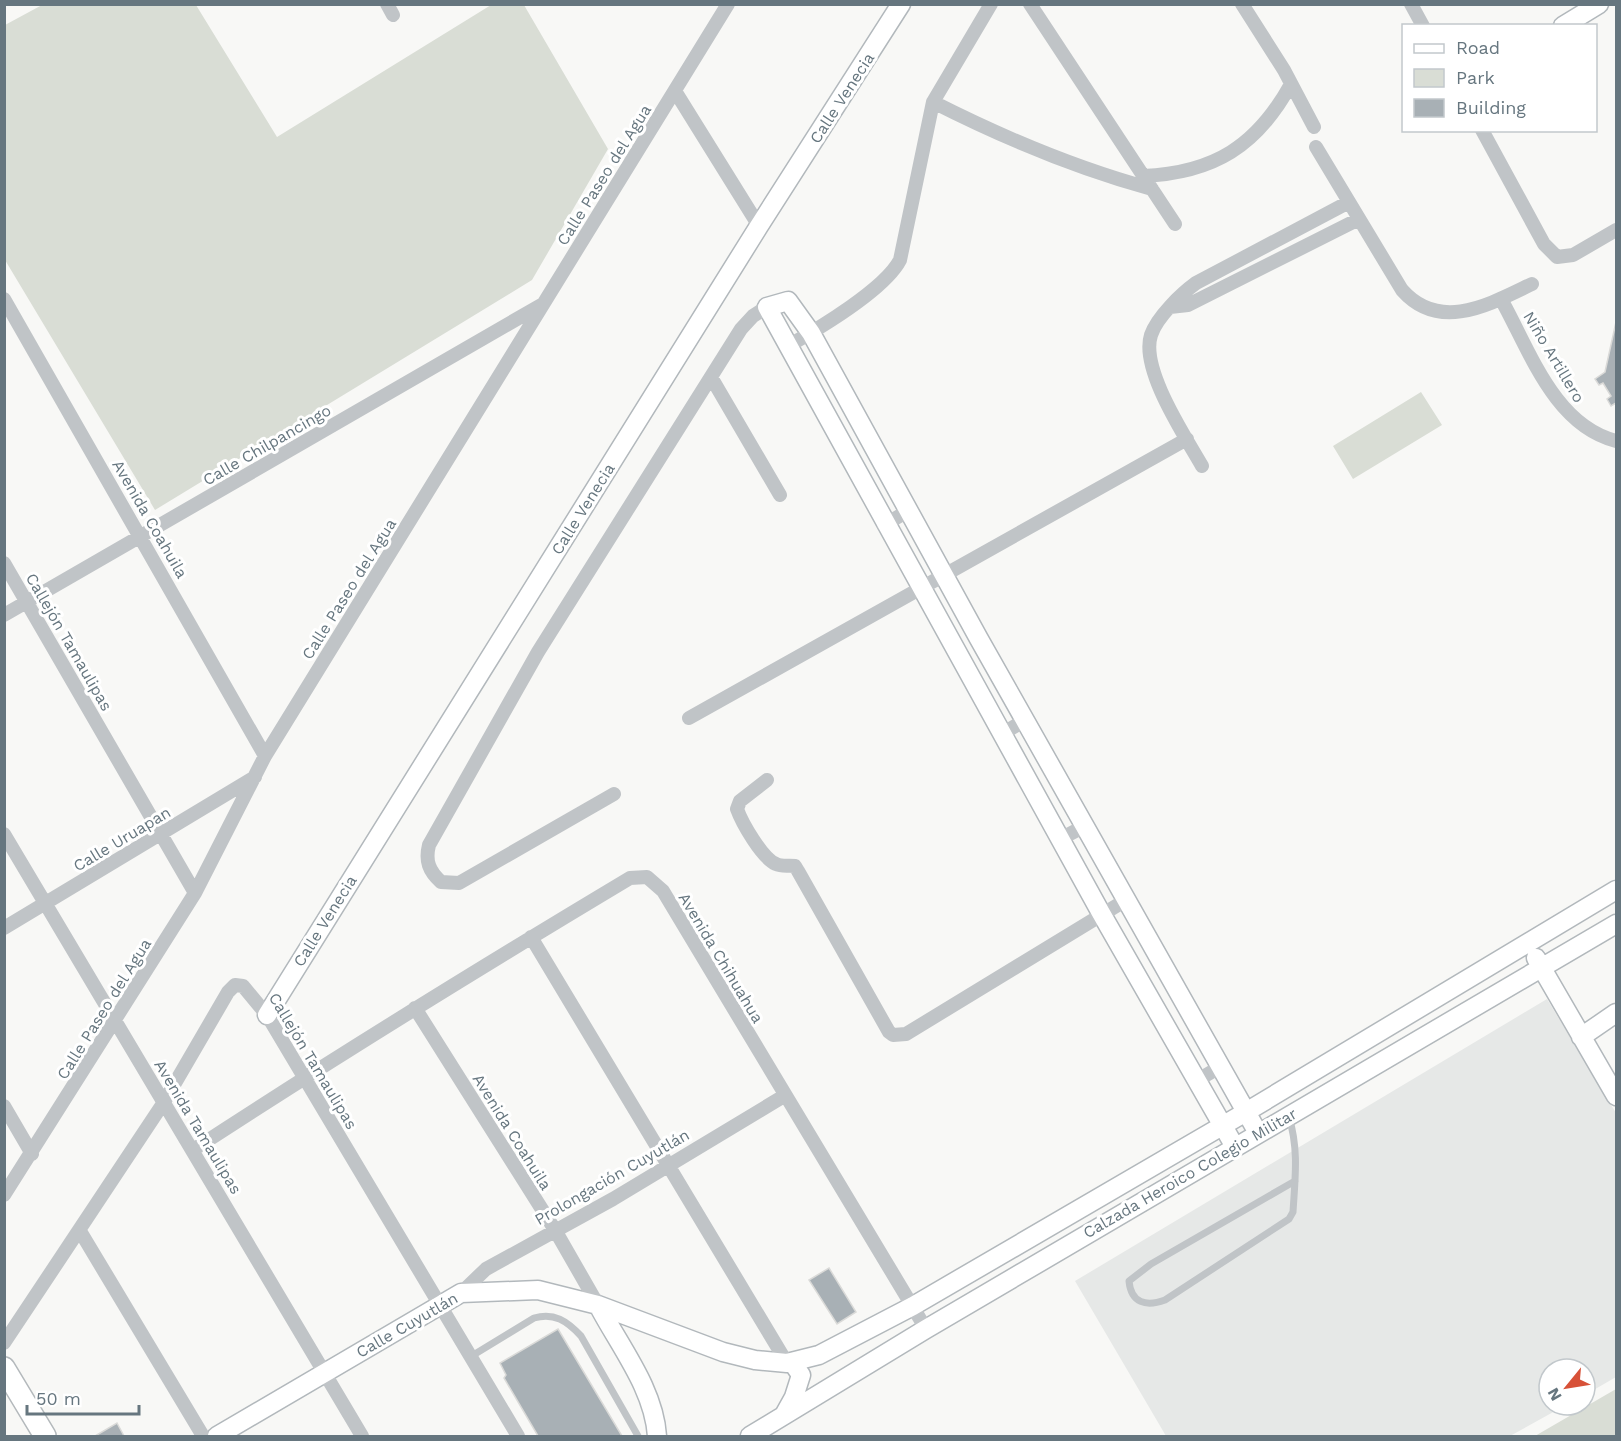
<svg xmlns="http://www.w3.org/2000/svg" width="1621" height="1441" font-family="'Work Sans',sans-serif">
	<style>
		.built { fill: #e6e8e7 }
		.green { fill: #d9ddd5 }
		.building { fill: #a8b0b5; stroke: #dadad8; stroke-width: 1.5 }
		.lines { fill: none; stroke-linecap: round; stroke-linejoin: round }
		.secondary-casing { stroke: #b2b8bc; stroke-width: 21 }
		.primary-casing { stroke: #b4b9bc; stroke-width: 24 }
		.lane { stroke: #c0c4c7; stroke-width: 7 }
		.street { stroke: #c0c4c7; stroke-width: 14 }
		.secondary { stroke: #fff; stroke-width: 18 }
		.primary { stroke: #fff; stroke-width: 21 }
		.labels { text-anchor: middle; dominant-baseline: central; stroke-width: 6; stroke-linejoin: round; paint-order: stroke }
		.street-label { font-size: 16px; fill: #66767f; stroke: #fff }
	</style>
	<rect width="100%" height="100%" fill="#f8f8f6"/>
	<path class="built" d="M1547,999L1616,1113V1377L1585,1395V1369H1549V1405H1566L1510,1436H1166L1075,1281Z"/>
	<path class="green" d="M42,5H196L277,137L491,5H524L608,149L532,280L155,510L5,260V25Z
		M1421,392L1442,425L1353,479L1333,446Z
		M1616,1389V1436H1535Z"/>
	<path class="building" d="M1616,322V403L1611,406L1607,399L1611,396L1603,383L1599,385L1595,379L1605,372Z
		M829,1268L856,1312L837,1324L809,1280Z
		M558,1329L622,1436H538L504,1378L506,1375L500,1363Z
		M117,1423L124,1436H95Z"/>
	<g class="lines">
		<defs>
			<path id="secondary" d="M1563,26L1599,4
				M1536,958L1616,1096
				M267,1015L759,226L901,4
				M1581,1037L1616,1013
				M1235,1147L1101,913L767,307L788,301L811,333L979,639L1258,1133
				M598,1305C620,1347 654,1389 657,1436
				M784,1415L794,1397L801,1375L792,1362
				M217,1436L461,1293L538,1290L598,1305L723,1352L755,1360L787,1363L819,1355L913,1306L1246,1112L1616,890
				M750,1436L926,1329L1616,924"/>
			<path id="primary" d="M4,1368L45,1436"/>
		</defs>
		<use href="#secondary" class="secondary-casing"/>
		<use href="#primary" class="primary-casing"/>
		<path class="lane" d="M1289,1117C1299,1150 1295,1179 1293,1212L1289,1219L1165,1300C1146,1307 1131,1303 1129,1281L1151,1264L1295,1181
			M470,1357L534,1318C554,1312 567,1321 581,1336L638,1436"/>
		<path class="street" d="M387,4L393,15
			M1030,4L1175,224
			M1242,4L1284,70L1314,127
			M1411,4L1423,26
			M675,91L759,226
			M933,102C1004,138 1075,168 1152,189
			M1482,130L1544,244L1557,257L1573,255L1616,230
			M1316,147L1402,290C1440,333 1490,304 1532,284
			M1143,176C1214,173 1257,146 1291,84
			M4,299L265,756
			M1501,299C1530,351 1554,425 1616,441
			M1170,307L1188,305L1359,219
			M788,346C818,329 885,289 900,260L933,102L991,4
			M711,377L780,495
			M1202,466C1185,436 1140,369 1151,335C1157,317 1181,294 1196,283L1349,202
			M884,525L908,511
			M4,563L195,893
			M4,615L543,304
			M689,718L1187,439
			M1002,734L1025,720
			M767,780L740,801L737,809C742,823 762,858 776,864C782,867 789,865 795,866L798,871L889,1032L893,1035L906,1034L1126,900
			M614,794L459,883L441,882C429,871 425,861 429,845L538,652L741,329L753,316L767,307
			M4,834L362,1436
			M1060,839L1085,826
			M4,928L255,777
			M531,937L787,1363
			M415,1008L555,1230L598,1305
			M1196,1081L1220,1067
			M4,1106L32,1154
			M193,1150C337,1056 483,966 630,878L647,877L663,891L926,1329
			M4,1195L195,893L265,756L728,4
			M80,1231L203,1436
			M461,1293L486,1269L613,1199L784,1096
			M4,1343L164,1102L228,992L235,985L243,986L267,1015L518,1436"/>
		<use href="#secondary" class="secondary"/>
		<use href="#primary" class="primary"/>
	</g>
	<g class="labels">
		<g class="street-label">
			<text transform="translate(842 98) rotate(-57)">Calle Venecia</text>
			<text transform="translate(604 175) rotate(-58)">Calle Paseo del Agua</text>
			<text transform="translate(1554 357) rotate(59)">Niño Artillero</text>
			<text transform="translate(267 445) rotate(-30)">Calle Chilpancingo</text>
			<text transform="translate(583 509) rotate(-58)">Calle Venecia</text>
			<text transform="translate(150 519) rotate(60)">Avenida Coahuila</text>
			<text transform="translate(349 589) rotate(-58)">Calle Paseo del Agua</text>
			<text transform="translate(69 642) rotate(60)">Callejón Tamaulipas</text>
			<text transform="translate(122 839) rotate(-31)">Calle Uruapan</text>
			<text transform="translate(325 921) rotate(-58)">Calle Venecia</text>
			<text transform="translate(721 958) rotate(59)">Avenida Chihuahua</text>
			<text transform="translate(104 1009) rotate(-58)">Calle Paseo del Agua</text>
			<text transform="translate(313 1061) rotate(59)">Callejón Tamaulipas</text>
			<text transform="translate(198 1127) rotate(59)">Avenida Tamaulipas</text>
			<text transform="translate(512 1132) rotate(58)">Avenida Coahuila</text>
			<text transform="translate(1190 1173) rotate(-30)">Calzada Heroico Colegio Militar</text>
			<text transform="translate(612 1177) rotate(-30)">Prolongación Cuyutlán</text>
			<text transform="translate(407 1325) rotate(-30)">Calle Cuyutlán</text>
		</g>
	</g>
	<rect width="1621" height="1441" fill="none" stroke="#66767f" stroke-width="12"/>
	<rect x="1402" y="24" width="195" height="108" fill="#ffffff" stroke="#c2c8cc" stroke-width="1.5"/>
	<rect x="1414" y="44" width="30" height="9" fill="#ffffff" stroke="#c2c8cc" stroke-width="1.5"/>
	<text x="1456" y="54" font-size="18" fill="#66767f">Road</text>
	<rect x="1414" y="69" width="30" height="18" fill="#d9ddd5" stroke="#c2c8cc" stroke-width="1.5"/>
	<text x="1456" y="84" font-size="18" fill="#66767f">Park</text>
	<rect x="1414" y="99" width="30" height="18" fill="#a8b0b5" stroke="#c2c8cc" stroke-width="1.5"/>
	<text x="1456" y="114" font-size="18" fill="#66767f">Building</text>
	<g transform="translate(1567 1387) rotate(240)"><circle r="28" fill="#ffffff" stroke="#c2c8cc" stroke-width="1.5"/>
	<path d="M0-4.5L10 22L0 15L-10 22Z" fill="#d75138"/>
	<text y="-9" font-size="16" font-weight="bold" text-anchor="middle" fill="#66767f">N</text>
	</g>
	<path d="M27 1405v9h112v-9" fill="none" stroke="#66767f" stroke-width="3"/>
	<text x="36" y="1405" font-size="18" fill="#66767f" stroke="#ffffff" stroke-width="4.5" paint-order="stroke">50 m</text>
</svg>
